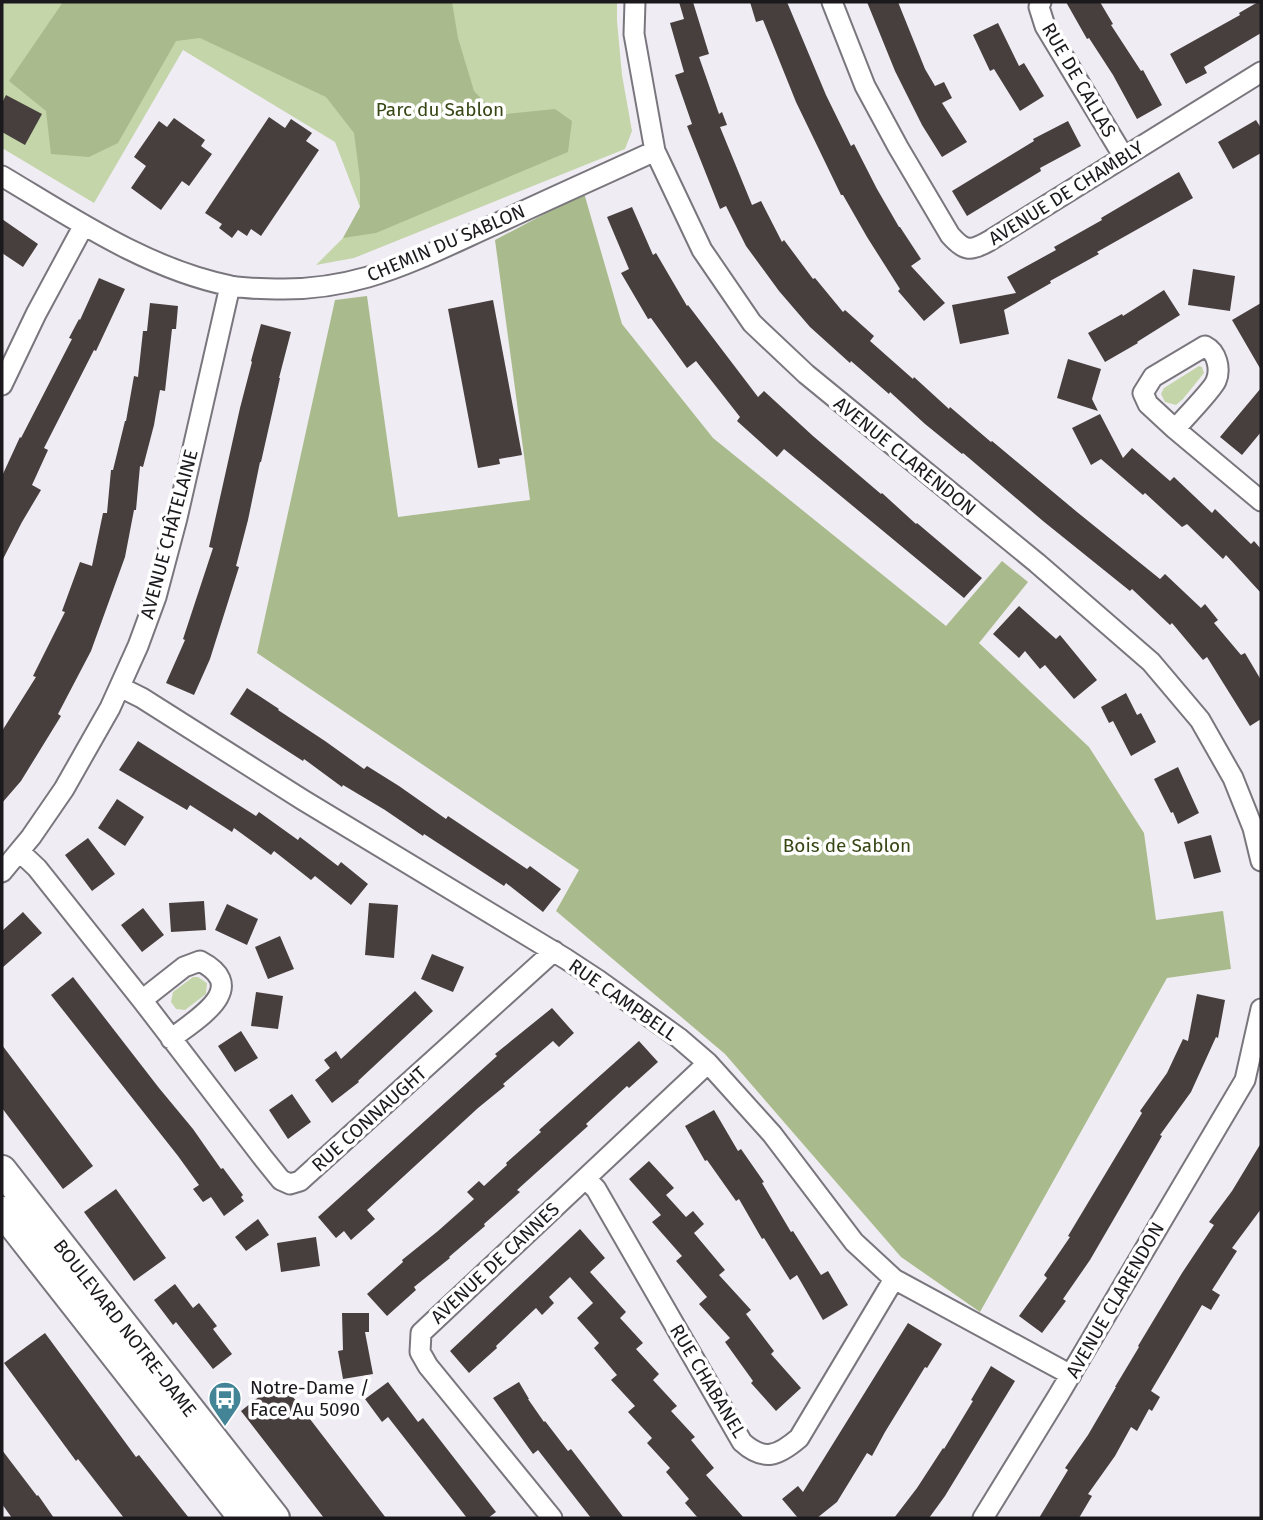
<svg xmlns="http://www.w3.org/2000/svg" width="1263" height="1520" font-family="'Fira Sans',sans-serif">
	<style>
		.green { fill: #c4d5aa }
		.forest { fill: #a9bb8c }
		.building { fill: #473f3e }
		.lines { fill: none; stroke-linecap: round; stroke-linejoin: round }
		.street-casing { stroke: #7a767d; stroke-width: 23 }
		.secondary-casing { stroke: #7a767d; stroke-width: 32 }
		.street { stroke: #fff; stroke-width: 19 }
		.secondary { stroke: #fff; stroke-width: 28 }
		.labels { text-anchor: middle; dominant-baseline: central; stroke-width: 7; stroke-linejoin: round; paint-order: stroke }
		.street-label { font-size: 19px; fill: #1b191c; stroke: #fff }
		.park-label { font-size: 19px; fill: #374714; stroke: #fff }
		.poi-label { font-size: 19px; fill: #1b191c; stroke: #fff; text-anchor: start }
	</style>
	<rect width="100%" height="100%" fill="#f0ecf4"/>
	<path class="green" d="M4,2H617V21L622,75L632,131L625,149L354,258L316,265L343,238L360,207L335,142L183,50L94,203L2,148V5Z
		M1199,366L1202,367L1204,373L1183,399L1176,405L1165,402L1161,394L1164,388Z
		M193,977H198L207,983L206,994L185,1010L176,1009L171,1002L173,992Z"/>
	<path class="forest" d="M63,2H452L458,38L474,91L497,115L555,109L572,121L568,152L376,233L343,238L360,207V179L354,133L326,97L200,38L176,41L118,143L89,157L51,154L46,111L9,81Z
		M584,193L622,324L713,438L946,626L1002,561L1028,582L979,643L1089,747L1144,833L1156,920L1223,911L1231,969L1167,978L980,1312L901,1257L725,1054L556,911L579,870L257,653L335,300L367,296L398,517L530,500L495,240Z"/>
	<path class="building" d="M679,2H693L709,54L699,57L719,114L722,112L727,125L720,127L752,205L761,201L782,242L784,240L813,279L815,278L843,312L845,310L874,336L870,341L913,379L914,377L949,409L950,407L991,442L992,441L1077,512L1160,579L1165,574L1201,608L1205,604L1218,620L1214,623L1241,655L1245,653L1261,680V719L1250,726L1207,657L1203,660L1172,623L1170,625L1132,589L1130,591L1043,521L963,453L962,454L925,424L890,392L889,394L851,361L850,363L810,327L779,291L746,246L726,206L720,209L687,126L692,124L675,75L684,72L670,23L684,19Z
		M750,2H787L826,95L851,146L854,144L877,189L899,227H900L921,259L911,266L945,303L924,321L898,291L900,289L867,237L843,195H841L796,102L763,20L756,22Z
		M867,2H898L925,69L935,86L944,82L952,98L942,103L967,142L942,157L922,125L895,71Z
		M1066,2H1100L1113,24L1111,25L1141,71L1143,70L1162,105L1137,119L1113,75L1089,38L1087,39Z
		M1258,2H1261V33L1204,67L1207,73L1186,84L1170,54L1240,15L1239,13Z
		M998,23L1019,66L1024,63L1044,96L1020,111L994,69L990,71L973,35Z
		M6,95L42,114L25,145L2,132V103Z
		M269,117L285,128L291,119L312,133L306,141L319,150L261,236L251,229L247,236L238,230L232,238L219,228L222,224L205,213Z
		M174,118L205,140L201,146L212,154L189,186L182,181L161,210L131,188L146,166L134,157L159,121L167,127Z
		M1256,120L1261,128V153L1233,169L1218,142Z
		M1068,121L1081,146L1040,168L1041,171L967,216L952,191L1034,141L1033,139Z
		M1179,172L1193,198L1097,252L1099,254L1050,281L1051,283L1004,310L1009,334L960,344L952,305L1016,293L1007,277L1056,250L1054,247L1102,220L1101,218Z
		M632,207L653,255L656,253L687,306L688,305L758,397L764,391L813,436L881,494L882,493L916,524L917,523L982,578L964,598L784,449L777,457L737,421L740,417L696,361L687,368L651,318L648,319L621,273L629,269L607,217Z
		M2,219L38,244L23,267L2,253Z
		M1193,269L1235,276L1230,311L1188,305Z
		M99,278L125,289L96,351L94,350L44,448L48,450L32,485L41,490L22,522L2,561V476L20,437L21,438L72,339L69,338L79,319L80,320Z
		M1164,290L1180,315L1137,342L1138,343L1105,362L1088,333L1122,314L1123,316Z
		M493,300L522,455L499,459L500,464L478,468L448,309Z
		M150,303L178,306L176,329H172L165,391L160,390L154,425L143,467L140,466L136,510H134L125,557L91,651L58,714L61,716L21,781L2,803V731L36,677L33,676L65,612L62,611L80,562L92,566L103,513H107L111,470H113L125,421H126L134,376L138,377L143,331H147Z
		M1261,303V370L1232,320Z
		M261,324L291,332L279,378H280L261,462H260L248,520L236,566L239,567L210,659L194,695L166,683L185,640L183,639L213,548L209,547L240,408L252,362L251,361Z
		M1068,359L1101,369L1092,399L1098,411L1057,398Z
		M1261,388V432L1242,455L1220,437Z
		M1100,414L1123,458L1132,448L1170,481L1174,477L1212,513L1215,509L1251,544L1254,541L1261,549V593L1226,555L1223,559L1187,524L1182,527L1145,493L1143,495L1101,459L1091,465L1072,428Z
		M1019,606L1056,639L1060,635L1097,680L1074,699L1045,665L1040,669L1025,651L1019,658L993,634Z
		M247,688L279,709L278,710L325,741L364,769L367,766L399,786L446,819L448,816L527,869L530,866L561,889L543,912L506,883L504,886L424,834L423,836L385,810L343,785L342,787L304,759L303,761L230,714Z
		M1126,693L1137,715L1141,713L1156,742L1131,756L1113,721L1109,723L1101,707Z
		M138,741L256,816L259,812L298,840L300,837L338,866L341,862L368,884L351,905L315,876L311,880L274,851L271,855L234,828L232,832L190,805L187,810L119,770Z
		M1178,767L1199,813L1178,824L1173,812L1171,813L1154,779Z
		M117,799L144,817L125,846L98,828Z
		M1211,835L1221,872L1194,879L1184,842Z
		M88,838L115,874L92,891L65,855Z
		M204,901L206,930L171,932L169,903Z
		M369,903L398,905L394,958L365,955Z
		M227,904L258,919L247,945L215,930Z
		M143,908L164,935L142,952L121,925Z
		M23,912L42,933L2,968V931Z
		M280,936L294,969L268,979L255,947Z
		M432,954L464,967L453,992L421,979Z
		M73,977L159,1088L193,1129L221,1169L223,1168L243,1195L241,1197L244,1201L224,1216L211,1197L203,1202L193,1189L199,1185L178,1156L51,995Z
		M415,991L433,1011L358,1081L359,1082L332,1103L315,1080L330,1068L324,1060L336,1051L341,1059Z
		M256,992L283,996L278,1029L251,1026Z
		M1197,994L1225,1000L1218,1038L1216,1037L1191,1092L1160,1135L1162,1136L1090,1260L1063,1299L1066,1301L1042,1333L1019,1316L1047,1278L1044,1275L1070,1237L1068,1236L1142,1113L1140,1111L1167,1073L1183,1039L1188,1041Z
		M552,1008L574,1033L559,1047L553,1041L503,1084L505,1086L478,1108L367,1210L375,1219L351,1240L344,1231L336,1238L318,1217L497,1056L495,1054Z
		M241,1031L258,1058L235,1072L218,1046Z
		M639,1041L658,1062L629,1088L627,1086L586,1124L588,1126L517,1190L520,1192L484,1224L485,1226L449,1257L450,1258L414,1287L416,1290L387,1316L367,1294L403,1262L402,1260L438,1231L474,1199L467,1192L479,1181L484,1186L507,1165L506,1163L541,1132L539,1130Z
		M2,1045L93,1166L63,1189L2,1108Z
		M292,1094L311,1122L288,1139L269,1110Z
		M714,1110L738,1151L741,1149L764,1182L762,1183L791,1232L793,1231L821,1275L828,1271L848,1305L823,1320L797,1275L790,1280L764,1238L762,1239L739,1199L736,1201L707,1160L705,1161L685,1126Z
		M1261,1143V1209L1232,1248L1237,1251L1212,1290L1220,1295L1211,1310L1202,1305L1151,1391L1160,1397L1152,1411L1149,1409L1137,1431L1131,1427L1115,1456L1088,1494L1092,1496L1079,1518H1039L1068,1470L1065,1468L1088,1435L1116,1387H1115L1139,1347L1138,1346L1182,1273L1214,1225L1209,1222L1232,1191Z
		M649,1161L674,1188L666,1195L686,1217L693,1211L704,1224L694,1233L725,1270L719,1275L751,1310L746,1314L774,1351L771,1354L801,1388L776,1411L751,1383L753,1381L725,1342L730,1338L699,1304L707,1297L676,1261L682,1256L652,1222L661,1215L629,1179Z
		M116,1189L166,1258L134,1281L84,1212Z
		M258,1219L269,1235L246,1251L235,1237Z
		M580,1229L605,1258L590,1272L626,1312L620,1318L643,1343L636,1349L659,1374L653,1380L677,1406L671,1411L695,1437L691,1440L714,1468L706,1475L744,1518H698L685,1503L689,1499L666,1472L670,1468L647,1443L652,1438L628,1412L635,1406L611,1380L617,1375L594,1348L599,1343L577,1318L593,1303L570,1277L549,1297L554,1303L542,1315L536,1308L496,1346L497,1348L469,1373L450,1351Z
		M316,1237L320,1266L281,1272L277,1243Z
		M175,1284L193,1308L199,1303L217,1326L213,1329L232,1354L213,1369L176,1322L173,1325L154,1300Z
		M342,1313H369V1332H365L373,1374L343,1379L338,1351L343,1350Z
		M908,1323L942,1344L927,1368L925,1367L885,1432L872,1456L867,1453L837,1502L817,1518H798L782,1499L798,1486L803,1492Z
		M45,1333L136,1457L139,1455L189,1518H124L78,1459L76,1461L4,1363Z
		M991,1366L1015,1381L945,1496L929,1518H894L917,1488L943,1448L944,1449L973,1401L971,1400Z
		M280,1380L386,1518H324L241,1411Z
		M388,1382L418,1422L423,1418L496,1512L488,1518H467L388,1417L382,1422L365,1399Z
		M519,1382L529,1399H528L544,1422L545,1421L568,1451L571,1449L624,1518H591L538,1450L533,1454L493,1398Z
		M2,1450L37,1496L38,1495L54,1518H12L2,1504Z"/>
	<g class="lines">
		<defs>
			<path id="street" d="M635,2L634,34L655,151L702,250L752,323L806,374L1037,563L1151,662L1200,720L1233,778L1253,828L1261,861
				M832,2L865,86L898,147L950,235C964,251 970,252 989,241L1261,72
				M1041,2L1039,7L1045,26L1124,157
				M2,176C74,219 147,269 231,286C248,289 266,289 284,289C312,289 340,285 368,277C413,264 457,241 500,222C551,198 603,175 655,151
				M2,385L36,314L84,225
				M1175,429C1183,420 1213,389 1216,381C1221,369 1217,352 1205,346L1153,377L1143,393L1148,404L1175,429L1261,501
				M120,687L142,698L303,800L566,959L598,980L679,1038L708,1063L772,1134L854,1242L894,1279L1071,1375
				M20,852L37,868L142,1000L264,1159L281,1180L290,1184L300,1181L554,951
				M2,872L31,837L64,789L110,708L138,646L156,597L177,518L230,286
				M142,1000L184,967L200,961C252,988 196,1019 171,1039
				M586,1179L596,1189L742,1442C764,1462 778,1456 799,1438L894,1279
				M552,1518L428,1366L420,1352L421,1333L708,1063
				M983,1518L1058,1396L1245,1080L1261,1009"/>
			<path id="secondary" d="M2,1170L275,1518
				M2,1211L243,1518"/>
		</defs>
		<use href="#street" class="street-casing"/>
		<use href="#secondary" class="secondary-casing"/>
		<use href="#street" class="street"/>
		<use href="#secondary" class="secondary"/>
	</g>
	<defs>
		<symbol id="bus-pin" viewBox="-11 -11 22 30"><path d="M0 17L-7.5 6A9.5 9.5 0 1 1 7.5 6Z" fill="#438596" stroke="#fff"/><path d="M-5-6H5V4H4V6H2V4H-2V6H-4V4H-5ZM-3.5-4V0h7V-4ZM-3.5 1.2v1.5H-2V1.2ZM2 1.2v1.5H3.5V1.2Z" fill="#fff"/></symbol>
	</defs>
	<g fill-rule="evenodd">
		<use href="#bus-pin" x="206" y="1379" width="38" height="52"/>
	</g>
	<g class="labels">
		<g class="street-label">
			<text transform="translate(1079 80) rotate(60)">RUE DE CALLAS</text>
			<text transform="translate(1066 193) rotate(-32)">AVENUE DE CHAMBLY</text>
			<text transform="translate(446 243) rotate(-23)">CHEMIN DU SABLON</text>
			<text transform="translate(905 456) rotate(39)">AVENUE CLARENDON</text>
			<text transform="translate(169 534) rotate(-75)">AVENUE CHÂTELAINE</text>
			<text transform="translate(623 1000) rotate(35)">RUE CAMPBELL</text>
			<text transform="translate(369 1119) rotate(-42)">RUE CONNAUGHT</text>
			<text transform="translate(495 1263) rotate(-43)">AVENUE DE CANNES</text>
			<text transform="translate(1115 1300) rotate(-60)">AVENUE CLARENDON</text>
			<text transform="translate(125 1328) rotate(52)">BOULEVARD NOTRE-DAME</text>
			<text transform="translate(708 1381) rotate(59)">RUE CHABANEL</text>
		</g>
		<g class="park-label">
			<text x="440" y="109">Parc du Sablon</text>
			<text x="847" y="845">Bois de Sablon</text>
		</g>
		<g class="poi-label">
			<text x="250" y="1387">Notre-Dame /<tspan x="250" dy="22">Face Au 5090</tspan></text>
		</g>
	</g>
	<rect width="1263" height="1520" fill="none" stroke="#1b191c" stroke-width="7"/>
</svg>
